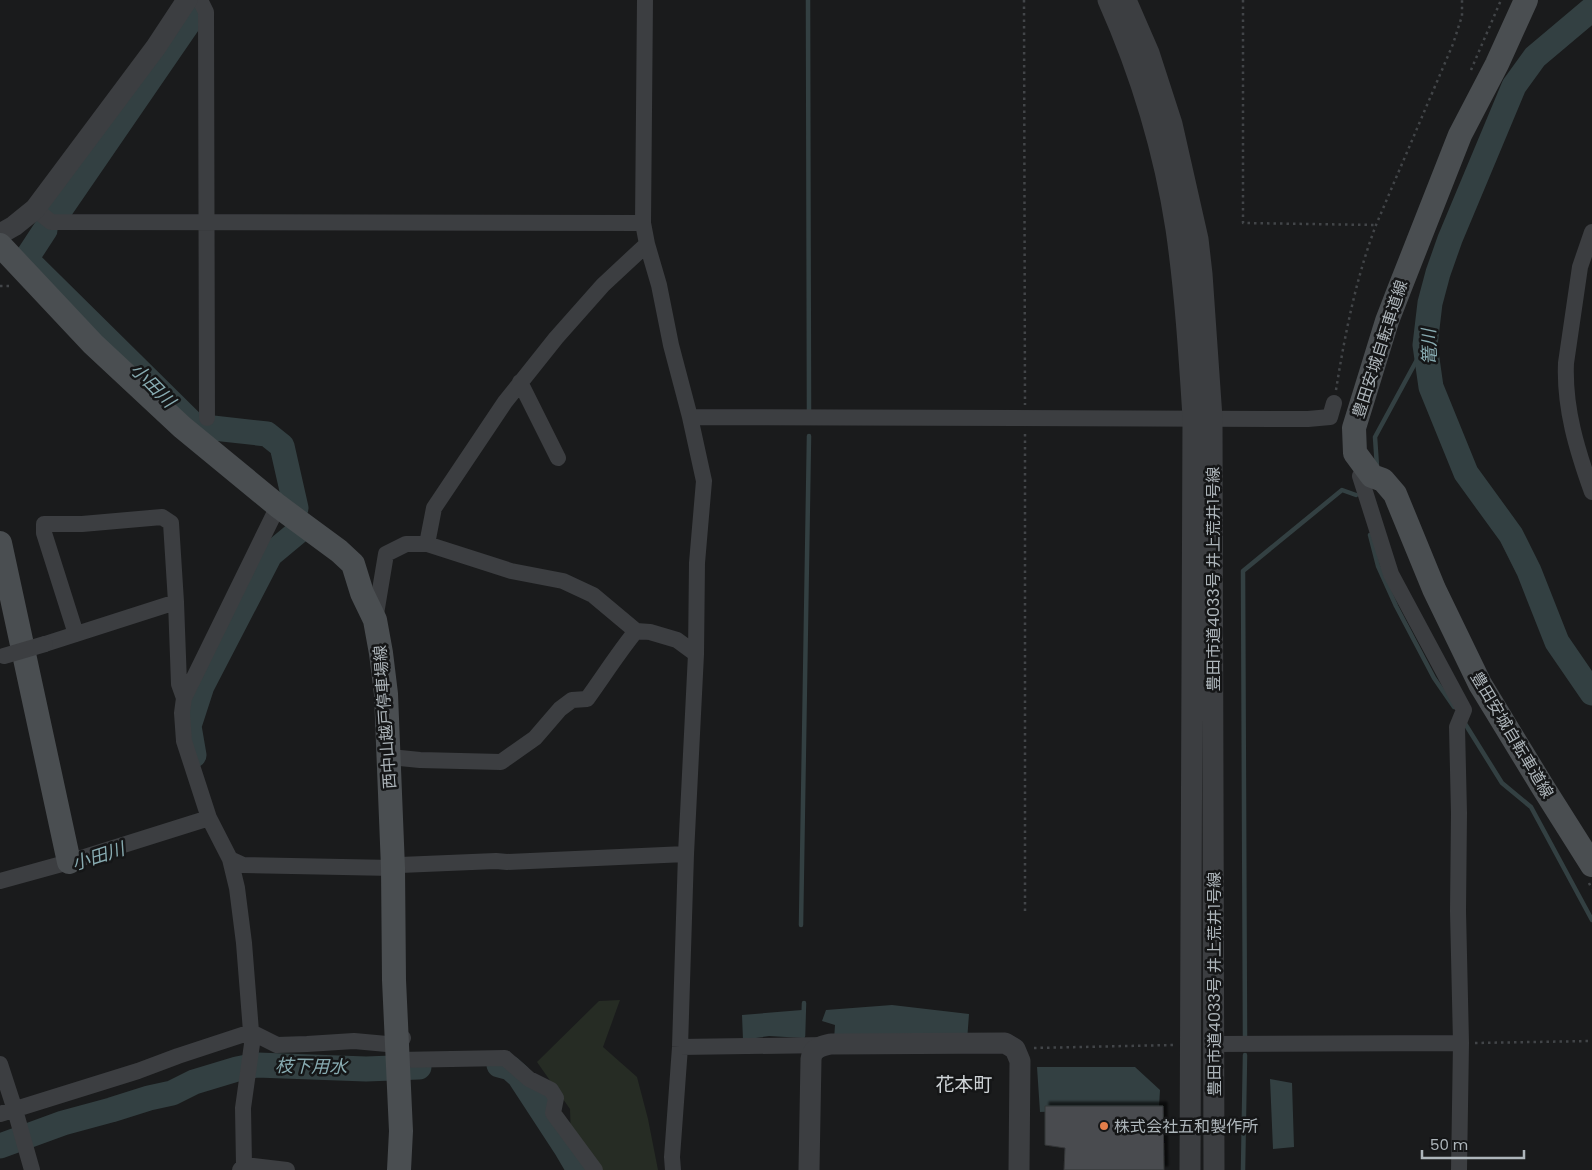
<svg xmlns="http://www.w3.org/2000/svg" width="1592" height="1170" font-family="Poppins,'Noto Sans JP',sans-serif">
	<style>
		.green { fill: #262c24 }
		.water { fill: #334042 }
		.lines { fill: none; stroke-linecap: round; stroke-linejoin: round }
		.stream { stroke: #334042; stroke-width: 4.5 }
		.river { stroke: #334042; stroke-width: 25 }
		.building { fill: #494c4f; stroke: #343638; filter: url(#shadow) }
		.path { stroke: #424548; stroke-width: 2.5; stroke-dasharray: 2.5 4; stroke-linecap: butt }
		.minor { stroke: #3c3e41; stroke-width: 16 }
		.tertiary { stroke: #3c3e41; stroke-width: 21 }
		.secondary { stroke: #4a4e51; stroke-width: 24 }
		.minor-bridge { stroke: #3c3e41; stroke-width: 16 }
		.poi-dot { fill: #e47e4a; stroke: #151617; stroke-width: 2 }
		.labels { text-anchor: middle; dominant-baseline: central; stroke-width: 5; stroke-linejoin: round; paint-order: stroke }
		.street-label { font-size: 16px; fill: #aeb6bb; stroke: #151617 }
		.poi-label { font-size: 16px; fill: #aeb6bb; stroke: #151617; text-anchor: start }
		.water-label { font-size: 18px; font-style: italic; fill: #88acb2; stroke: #151617 }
		.quarter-label { font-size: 19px; fill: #cfd4d7; stroke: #151617 }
	</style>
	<defs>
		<filter id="shadow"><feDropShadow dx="4" dy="-4" stdDeviation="1" flood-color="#0009"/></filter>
	</defs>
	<rect width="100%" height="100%" fill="#1a1b1c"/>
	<path class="green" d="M620,1000L603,1047L637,1077L648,1119L658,1170H572L570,1109L537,1062L599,1001Z"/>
	<path class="water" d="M892,1005L969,1014L967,1041L834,1040L835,1025L822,1021L826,1010Z
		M802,1010L803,1038L769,1036L743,1040L742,1015Z
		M1037,1067H1135L1160,1090L1159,1107L1040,1112Z
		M1270,1079L1292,1083L1294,1147L1273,1149Z"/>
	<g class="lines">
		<path class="stream" d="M808,0L809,411
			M1377,467L1375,437L1425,345
			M1370,535L1378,566L1396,606L1434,678L1454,707
			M1464,722L1502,783L1531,807L1592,920
			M801,925L809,436
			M803,1036L804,1003
			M1245,1037L1243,571L1342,490L1356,495
			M1243,1170L1245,1055"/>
		<path class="river" d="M1592,9L1535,57L1514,86L1450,239L1438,273L1430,303L1425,345L1431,387L1466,473L1511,535L1529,571L1557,642L1592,693
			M58,213L196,12
			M45,230L26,259L195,426L267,434L282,446L296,508
			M194,755L189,726L202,686L270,555L300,530
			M499,1065L510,1068L519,1076L566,1148L579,1170
			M0,1146L63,1123L111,1110L149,1098L172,1093L194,1082L237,1069L257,1065L366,1069L419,1067"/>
	</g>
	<path class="building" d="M1045,1106H1163L1164,1170H1064L1065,1148L1045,1145Z"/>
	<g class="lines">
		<path class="path" d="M1024,0L1025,405
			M1243,0V223L1376,225
			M1471,70L1501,0
			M0,286H12
			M1336,390C1345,334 1356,278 1376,225L1453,44L1462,16V0
			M1589,883L1592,889
			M1025,911V433
			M1475,1043L1592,1041
			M1034,1048L1173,1045"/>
		<path class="minor" d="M200,0L206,12L207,418
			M645,0L643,223L647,244L659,285L671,345L690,417L704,481L697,563L696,654L686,854L680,1047L672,1157L673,1170
			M35,209L51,222L643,223
			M1592,232L1580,267L1566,363C1564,408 1577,450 1592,492
			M520,382L558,458
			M690,417L1308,419L1330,417L1334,403
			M1360,476L1391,574L1464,710L1457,727L1459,813L1458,911L1461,1043L1459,1170
			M427,544L511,571L563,581L593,595L636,631
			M375,620L386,554L406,544H427L434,508L505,402L556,338L603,285L647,244
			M76,634L44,533V524H82L162,517L171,523L176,602L179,684L184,698
			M45,644L176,602
			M390,757L420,760L501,762L535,738L560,709L572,700L587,699C603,677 618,653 636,631L650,632L677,640L696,654
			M230,859L243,865L393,868L400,865L496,861L507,862L686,854
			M0,881L69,862L209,818
			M1214,1044L1461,1043
			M680,1047L826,1045
			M398,1060L505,1058L529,1079L551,1090L556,1098L553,1113L595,1170
			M0,1064L15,1110L32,1170
			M0,1114L138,1071L178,1056L251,1032L277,1045L307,1044L354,1041L398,1045L403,1038
			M244,1165L287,1170
			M240,1170L244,1165L243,1108L252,1044L244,943L237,888L230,859L209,818L184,741L182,713L184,698L278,506"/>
		<path class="tertiary" d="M1108,0C1140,72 1164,150 1176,229C1185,291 1189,354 1193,417L1190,1170
			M1126,0L1149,53L1172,124L1198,239L1202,274L1212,418L1214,1170
			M0,234L14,226L35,209L156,47L187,0
			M809,1170L811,1059C812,1048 822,1046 831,1044L1005,1043L1015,1049L1020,1061L1019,1170"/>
		<path class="secondary" d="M1526,0L1497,64L1460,135L1399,290L1387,321L1354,428L1355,453L1372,476L1383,480L1395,494L1434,589L1480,684L1544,789L1592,865
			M0,245L93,344L182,427L278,506L339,551L353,564L362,593L375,620L381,653L386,694L393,868L394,980L401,1131L399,1170
			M0,543L69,862"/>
		<path class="minor-bridge" d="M4,656L45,644"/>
	</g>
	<circle class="poi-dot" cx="1104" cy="1126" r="5"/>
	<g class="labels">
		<g class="street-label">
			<text transform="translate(1380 349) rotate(-72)">豊田安城自転車道線</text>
			<text transform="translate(1213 579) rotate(-90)">豊田市道4033号 井上荒井1号線</text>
			<text transform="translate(385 717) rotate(-94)">西中山越戸停車場線</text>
			<text transform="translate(1512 735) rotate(59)">豊田安城自転車道線</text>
			<text transform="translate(1214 984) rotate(-90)">豊田市道4033号 井上荒井1号線</text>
		</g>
		<g class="poi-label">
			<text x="1114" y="1126">株式会社五和製作所</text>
		</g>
		<g class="water-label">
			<text transform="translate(1429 347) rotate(-92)">篭川</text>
			<text transform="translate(153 385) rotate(45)">小田川</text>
			<text transform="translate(98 856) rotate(-18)">小田川</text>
			<text transform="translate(311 1066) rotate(1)">枝下用水</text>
		</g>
		<g class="quarter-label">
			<text x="964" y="1084">花本町</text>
		</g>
	</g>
	<path d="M1422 1150v8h102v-8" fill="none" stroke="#aeb6bb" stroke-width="2.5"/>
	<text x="1430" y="1150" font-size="15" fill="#aeb6bb" stroke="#151617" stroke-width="4" paint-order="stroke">50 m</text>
</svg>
